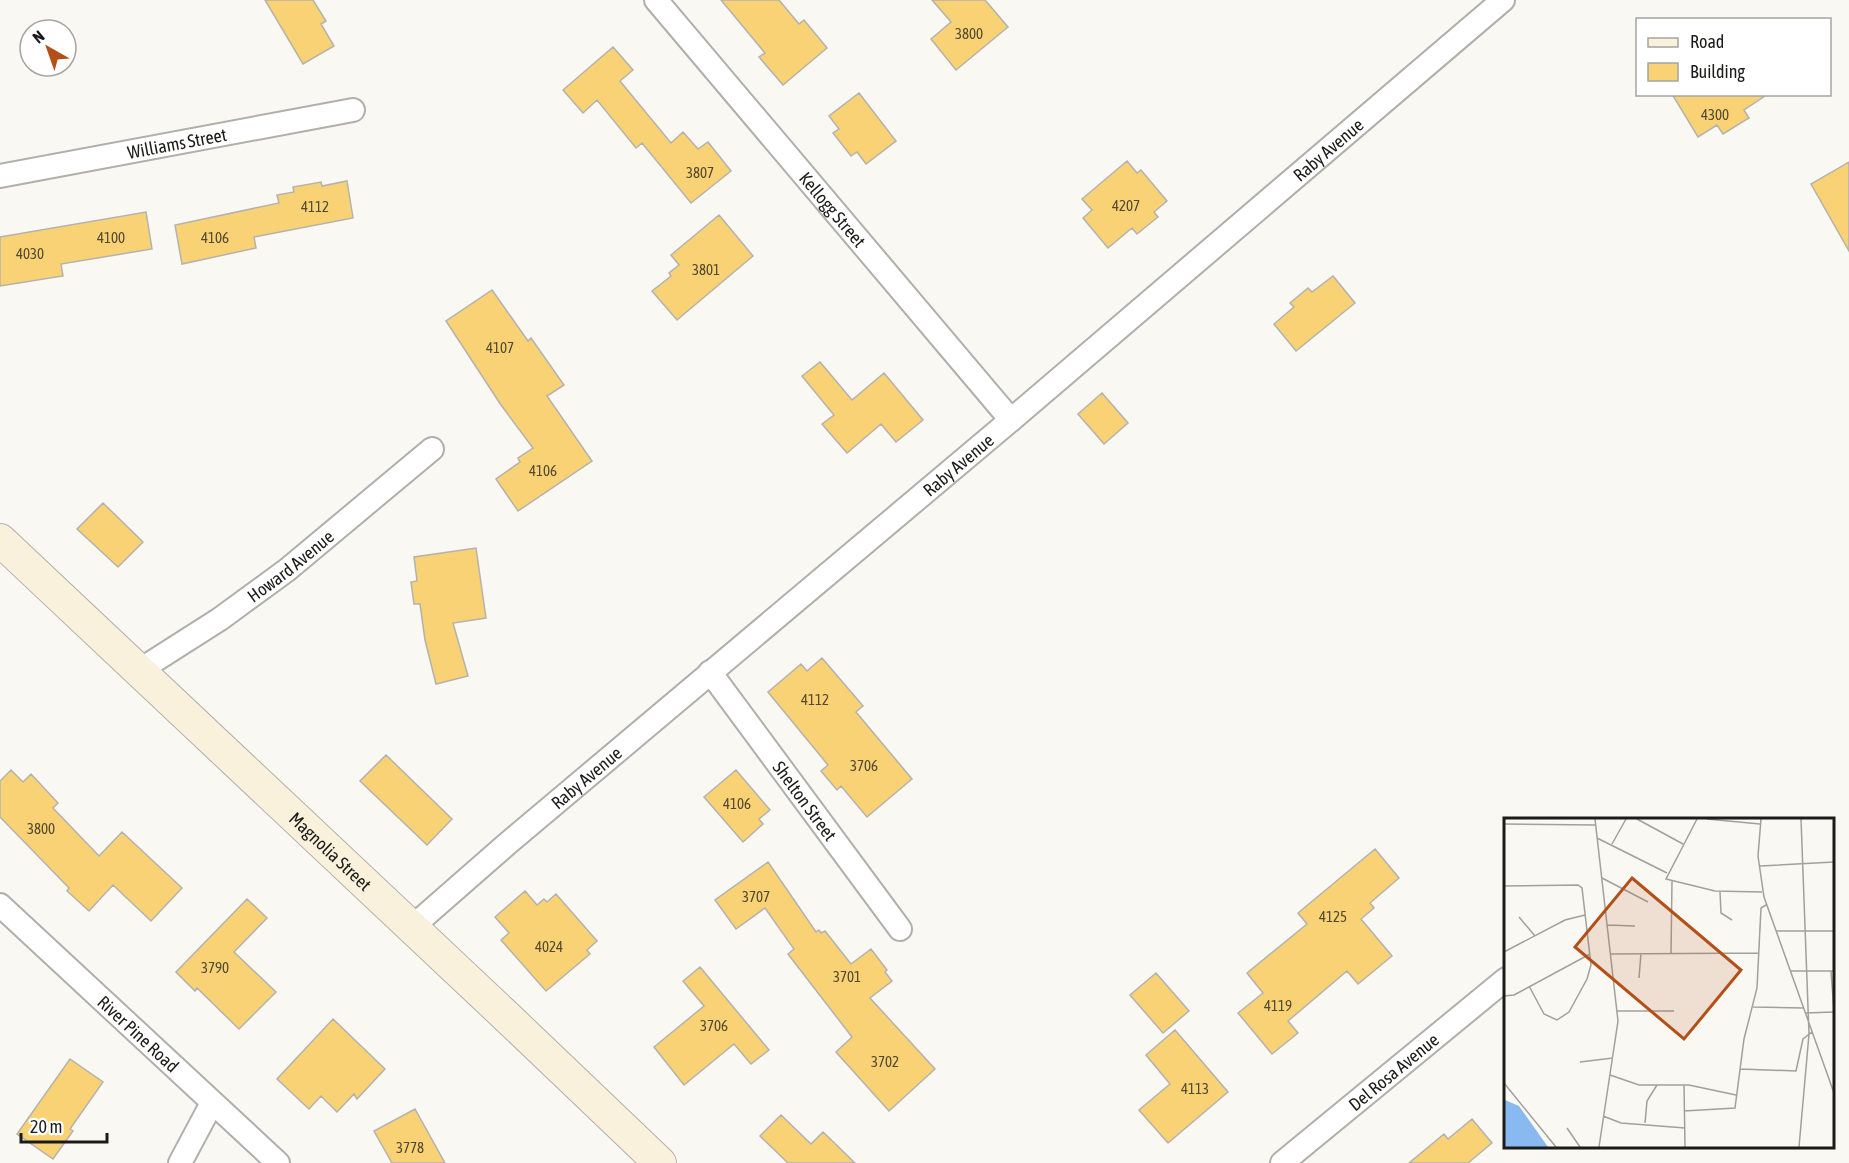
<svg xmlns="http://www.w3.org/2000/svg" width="1849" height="1163" font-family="'Asap Condensed',sans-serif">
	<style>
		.building { fill: #f9d275; stroke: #b4b2ad; stroke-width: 1.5 }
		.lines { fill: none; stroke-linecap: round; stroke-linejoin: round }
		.street-casing { stroke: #b1afab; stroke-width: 26 }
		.secondary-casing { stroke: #b1afab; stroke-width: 34 }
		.street { stroke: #fff; stroke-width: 22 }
		.secondary { stroke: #faf1dd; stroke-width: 32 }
		.labels { text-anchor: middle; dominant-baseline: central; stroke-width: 5; stroke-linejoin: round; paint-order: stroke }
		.number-label { font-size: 15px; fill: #524930 }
		.street-label { font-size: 18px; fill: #1b1b19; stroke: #fff }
		.inset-road { fill: none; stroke: #a1a09c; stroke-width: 1.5 }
		.view { fill: #b35018; fill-opacity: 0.15; stroke: #b35018; stroke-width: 3 }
		.inset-edge { fill: none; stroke: #1b1b19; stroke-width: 3 }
	</style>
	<rect width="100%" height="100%" fill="#faf8f3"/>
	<path class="building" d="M265,0H313L326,21L321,24L334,46L303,64Z
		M721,0H779L799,24L804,20L827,48L783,85L759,57L765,53Z
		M932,0H985L1008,27L956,70L931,39L951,22Z
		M613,47L633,70L620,81L671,143L683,132L698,149L708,142L731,171L691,203L642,143L636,148L597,100L583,113L563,90Z
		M859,93L896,141L866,164L857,152L851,156L833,133L839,129L829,116Z
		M1672,94H1768L1744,110L1749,118L1723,134L1717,125L1698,137Z
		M1127,161L1137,173L1141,170L1167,201L1154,212L1158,217L1137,234L1132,228L1108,248L1083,218L1092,210L1082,199Z
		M1849,162V251L1811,184Z
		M347,181L353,218L254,237L256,248L182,264L175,225L279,203L277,195L294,192L293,187L321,182L322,186Z
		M146,212L152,249L61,264L63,276L0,286V237Z
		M719,215L753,256L677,320L652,291L671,276L669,273L679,265L671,255Z
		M1333,276L1355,303L1296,351L1274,324L1294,307L1290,303L1308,288L1312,292Z
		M492,290L528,341L531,338L564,385L547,396L592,461L518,511L496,479L520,462L518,458L533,448L501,405L446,321Z
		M820,362L852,400L884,373L923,420L896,442L881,424L847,453L822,424L834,415L802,376Z
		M1102,393L1128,423L1104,444L1078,414Z
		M103,503L143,542L118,567L77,529Z
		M476,548L486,618L453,623L468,676L436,684L425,640L420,604H414L411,582L417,581L414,557Z
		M822,658L863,706L856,712L912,779L867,817L841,786L837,790L821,771L828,765L768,692L801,664L807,671Z
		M386,755L452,819L427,845L360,781Z
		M11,770L23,782L31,774L58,803L53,808L99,856L122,832L182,888L151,921L113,885L89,911L67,891L69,888L0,817V781Z
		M736,770L770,810L759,819L763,824L743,842L704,797Z
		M1375,849L1399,878L1370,903L1374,908L1361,919L1392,956L1358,984L1347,971L1288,1021L1298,1033L1272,1054L1238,1013L1263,993L1247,973L1307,924L1298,913Z
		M768,862L816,932L819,930L821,933L825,931L851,964L871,949L887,970L885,972L892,981L870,998L935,1069L889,1111L836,1052L852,1037L788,954L794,949L765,908L736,929L715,900Z
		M525,891L537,905L544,899L547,902L556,894L597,941L587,950L590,954L546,991L501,940L509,933L495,917Z
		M247,899L267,918L234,952L276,992L239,1029L197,988L195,991L176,972Z
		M700,967L769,1050L751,1064L734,1044L684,1085L654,1047L704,1006L683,981Z
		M1156,973L1189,1011L1163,1033L1130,995Z
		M333,1019L385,1069L357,1099L354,1094L337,1112L321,1096L309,1109L277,1079Z
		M1175,1030L1228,1092L1168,1143L1139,1110L1170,1084L1146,1055Z
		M70,1059L103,1082L70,1129L73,1131L53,1159L17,1134Z
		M415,1109L445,1163H392L374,1131Z
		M781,1115L811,1144L823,1132L855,1163H788L760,1136Z
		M1472,1119L1492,1143L1468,1163H1409L1444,1134L1448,1139Z"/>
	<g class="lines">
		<defs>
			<g id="street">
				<path id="s1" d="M656,0L1011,420"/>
				<path id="s2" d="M0,176L353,110"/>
				<path id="s3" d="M140,670L220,619L287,570L432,449"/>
				<path id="s4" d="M710,672L900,929"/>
				<path id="s5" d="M0,905L278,1163"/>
				<path id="s6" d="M411,928L507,844L1011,420L1503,0"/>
				<path d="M180,1163L212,1103"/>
				<path id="s7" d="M1282,1163L1506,979"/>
			</g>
			<g id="secondary">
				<path id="s8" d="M0,540L507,1017L660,1163"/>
			</g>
		</defs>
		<use href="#street" class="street-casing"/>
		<use href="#secondary" class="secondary-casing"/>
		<use href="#street" class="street"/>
		<use href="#secondary" class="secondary"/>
	</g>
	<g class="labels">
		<g class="number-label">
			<text x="969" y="33">3800</text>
			<text x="1715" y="114">4300</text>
			<text x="700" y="172">3807</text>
			<text x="1126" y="205">4207</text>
			<text x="315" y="206">4112</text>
			<text x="111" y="237">4100</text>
			<text x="215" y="237">4106</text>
			<text x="30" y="253">4030</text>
			<text x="706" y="269">3801</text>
			<text x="500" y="347">4107</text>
			<text x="543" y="470">4106</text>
			<text x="815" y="699">4112</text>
			<text x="864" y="765">3706</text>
			<text x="737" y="803">4106</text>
			<text x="41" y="828">3800</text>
			<text x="756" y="896">3707</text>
			<text x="1333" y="916">4125</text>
			<text x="549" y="946">4024</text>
			<text x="215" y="967">3790</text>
			<text x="847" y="976">3701</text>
			<text x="1278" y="1005">4119</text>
			<text x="714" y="1025">3706</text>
			<text x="885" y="1061">3702</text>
			<text x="1195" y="1088">4113</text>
			<text x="410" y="1147">3778</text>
		</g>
		<g class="street-label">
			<text stroke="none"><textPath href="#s2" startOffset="180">Williams Street</textPath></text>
			<text stroke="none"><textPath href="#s6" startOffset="1203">Raby Avenue</textPath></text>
			<text stroke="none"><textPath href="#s1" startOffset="274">Kellogg Street</textPath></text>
			<text stroke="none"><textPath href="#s6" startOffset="717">Raby Avenue</textPath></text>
			<text stroke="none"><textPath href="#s3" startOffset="183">Howard Avenue</textPath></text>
			<text stroke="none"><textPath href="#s6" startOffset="231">Raby Avenue</textPath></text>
			<text stroke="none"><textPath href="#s4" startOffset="160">Shelton Street</textPath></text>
			<text stroke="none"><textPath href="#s8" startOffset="454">Magnolia Street</textPath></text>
			<text stroke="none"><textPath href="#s5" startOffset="189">River Pine Road</textPath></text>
			<text stroke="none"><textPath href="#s7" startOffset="144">Del Rosa Avenue</textPath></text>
		</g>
	</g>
	<g transform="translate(1504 818)">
		<rect width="330" height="330" fill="#faf8f3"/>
		<path d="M1,282L15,288L44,329H0Z" fill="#89b9f1"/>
		<path class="inset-road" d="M91,1L114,203L95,329M133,1L179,26M193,1L162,61L211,73L258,74M203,1L256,6M257,1L254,38L260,79L330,275M0,6L91,7M93,20L163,55M108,26L122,1M256,48L330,44M98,60L144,84M0,68L74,67L78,70L87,147L83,161L65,194L53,202L40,196L25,168M216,74L217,95L228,102M15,99L31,118M103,107L131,108M272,113H330M0,134L61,102L81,97M167,135L168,63M106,136L255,135M286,153H330M327,153L330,193M135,160L137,135M0,178L10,177L86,136M249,189L299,190M113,193H170M301,195L330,194M76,244L109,240M236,251L292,253L299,221L308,214M106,257L135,267H185L232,277M0,265L52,329M180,267L181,329M180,293L231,290L240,221L253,170L257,90L262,87M99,298L117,305L181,310M141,305L143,283L153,267M63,310L76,329M295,329L305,216L297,1"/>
		<path class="view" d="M128,60L237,152L180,221L71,129Z"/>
		<rect width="330" height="330" class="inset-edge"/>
	</g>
	<rect x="1636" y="18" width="195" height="78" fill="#ffffff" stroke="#a4a4a3" stroke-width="1.5"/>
	<rect x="1648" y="38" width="30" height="9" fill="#faf1dd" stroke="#a4a4a3" stroke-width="1.5"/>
	<text x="1690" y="48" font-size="18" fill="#1b1b19">Road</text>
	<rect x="1648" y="63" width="30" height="18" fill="#f9d275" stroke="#a4a4a3" stroke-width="1.5"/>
	<text x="1690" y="78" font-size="18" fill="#1b1b19">Building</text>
	<g transform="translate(48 48) rotate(320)"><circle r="28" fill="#ffffff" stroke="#a4a4a3" stroke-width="1.5"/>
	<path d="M0-4.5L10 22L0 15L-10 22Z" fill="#b35018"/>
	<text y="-9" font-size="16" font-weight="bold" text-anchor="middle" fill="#1b1b19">N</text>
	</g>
	<path d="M21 1133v9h86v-9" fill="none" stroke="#1b1b19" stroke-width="3"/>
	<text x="30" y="1133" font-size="18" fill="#1b1b19" stroke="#ffffff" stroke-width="4.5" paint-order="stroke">20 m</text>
</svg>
